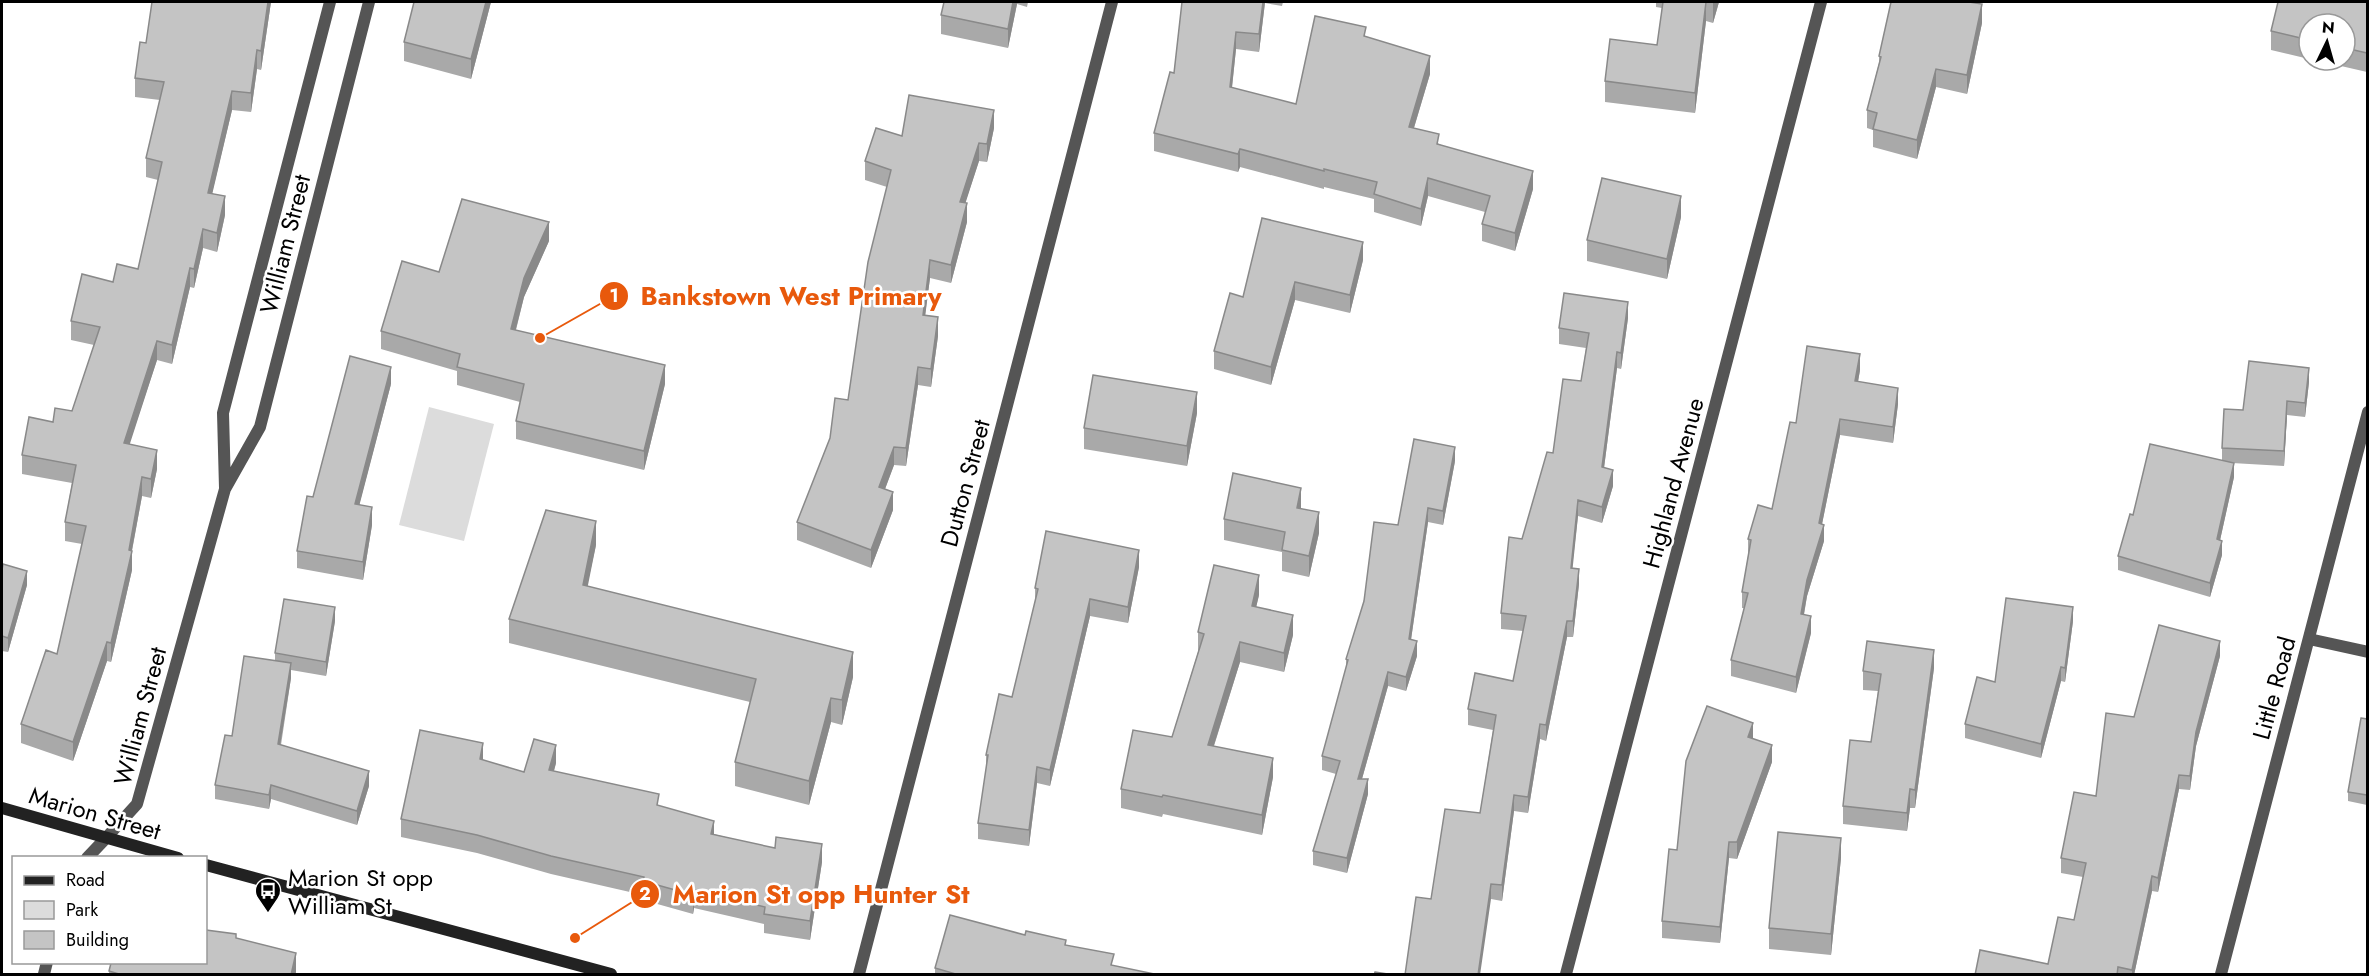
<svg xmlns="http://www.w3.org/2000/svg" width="2369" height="976" font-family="Jost,sans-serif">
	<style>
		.green { fill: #dcdcdc }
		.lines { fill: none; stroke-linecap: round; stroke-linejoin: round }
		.minor { stroke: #555; stroke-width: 12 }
		.tertiary { stroke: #555; stroke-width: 12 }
		.secondary { stroke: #222; stroke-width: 12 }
		.wall { fill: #a9a9a9 }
		.shaded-wall { fill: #898989 }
		.building { fill: #c4c4c4; stroke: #898989; stroke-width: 1.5 }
		.labels { text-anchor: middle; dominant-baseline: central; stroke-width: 5; stroke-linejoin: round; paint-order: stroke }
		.street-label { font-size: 24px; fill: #000; stroke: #fff }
		.poi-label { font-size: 24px; fill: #000; stroke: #fff; text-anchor: start }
		.leader { fill: none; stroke: #e8590c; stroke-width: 2 }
		.callout-dot { fill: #e8590c; stroke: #fff; stroke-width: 2 }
		.mark-label { font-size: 18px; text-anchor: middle; font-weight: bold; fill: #fff }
		.callout-label { font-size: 26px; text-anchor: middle; font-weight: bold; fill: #e8590c; stroke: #fff; stroke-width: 5; stroke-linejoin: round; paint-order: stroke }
	</style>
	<rect width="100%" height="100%" fill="#fff"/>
	<path class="green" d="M429,407L494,424L464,541L399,525Z"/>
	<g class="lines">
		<path class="minor" d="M2309,639L2368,652
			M87,858L106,838
			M44,974L47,962
			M859,974L1112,2
			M1566,974L1821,2
			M2221,974L2368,412"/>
		<path class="tertiary" d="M225,488L223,413L330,2
			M106,838L137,804L225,489L260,427L369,2"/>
		<path class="secondary" d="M2,808L178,858
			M206,865L611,974"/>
	</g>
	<path class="wall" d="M215,2H271L261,70L257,69L251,112L232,110L212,193L225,215L217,252L203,248L194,288L190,287L172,364L157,360L129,444L157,469L151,498L142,496L132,551V570L111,662L107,661L73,761L21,743V724L57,654L82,544L65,541V522L72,483L22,474V455L53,422L72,411L94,345L71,340V321L113,282L138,269L158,180L146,177V158L160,100L135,97V78L146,43Z
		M491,2L471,79L404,61V42Z
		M944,2H1028L1027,7L1017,4L1008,48L941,34V15Z
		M1182,2H1283L1282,6L1265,3L1259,52L1236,49L1232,88L1296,104L1366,36L1430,74L1414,128L1439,144L1533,189L1515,251L1482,241V224L1485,212L1428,196L1421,226L1374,212V199L1324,187V189L1240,167L1238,172L1154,151V133L1174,73Z
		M1656,2H1719L1713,23L1706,21L1695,113L1605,102V81L1657,45L1662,8L1656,7Z
		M2367,2V72L2315,60H2345V24H2309V59L2271,50V31Z
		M1982,23L1967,94L1936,87L1917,159L1873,147V130L1867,128V110L1879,63V56Z
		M994,128L987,162L979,161L965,203L967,222L951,283L930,278L925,315L938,336L931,387L918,385L906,466L894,465L885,489L893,510L871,568L797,540V522L848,400L887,187L865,180V161Z
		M1681,217L1667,279L1587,261V240Z
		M549,241L524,297L516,330L665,384L644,470L516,439V421L520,402L457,385V371L381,349V331L439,272Z
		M1363,260L1350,313L1295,300L1271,385L1214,369V351L1243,297Z
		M1628,318L1621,369L1617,368L1604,468L1613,486L1602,523L1578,516L1572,568L1579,584L1573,637H1567L1546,741L1540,739L1528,813L1514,811L1502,901L1491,899H1431L1480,813L1493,730L1468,725V709L1513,681L1523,631L1501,629V613L1522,539L1581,381L1586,348L1559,344V328Z
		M1860,370L1858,382L1898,404L1893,443L1840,435L1822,524L1824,541L1807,596L1804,615L1811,633L1796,693L1731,676V660L1744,608H1742V592L1748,556V539L1772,509L1796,423Z
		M2309,382L2305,417L2287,415L2284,466L2232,463L2234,477L2220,540L2222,555L2210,597L2118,570V556L2133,515L2222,460V448L2243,410Z
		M391,384L359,505L372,525L363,580L297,568V551L313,497Z
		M1197,413L1187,466L1084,449V428Z
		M1455,461L1443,525L1428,522L1411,640L1417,656L1406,691L1388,686L1362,779L1368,794L1347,873L1313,865V851L1336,774L1322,770V756L1346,670V659L1398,525Z
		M1224,519L1319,533L1309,577L1282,571V552L1224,540Z
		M596,545L587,586L853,677L842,725L831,722L809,805L735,786V762L750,702L509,643V619Z
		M1139,567L1128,623L1090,616L1050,786L1037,783L1029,846L978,839V823L986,771V755L1012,697L1035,601V588Z
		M2,570L27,585L8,652L2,651Z
		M1259,595L1256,607L1293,635L1284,672L1240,662L1214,746L1273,777L1262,835L1163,814L1162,817L1121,808V789L1172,737L1198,652V632Z
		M335,621L326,676L291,670V678L281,745L369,786L357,825L271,799L269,809L215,799V785L232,736L275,661V653Z
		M2073,621L2065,682L2061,681L2041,758L1965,738V724L1995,682Z
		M2220,656L2196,746L2190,790L2179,789L2158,892L2152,891L2134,975H1975L2048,964L2074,920L2083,877L2061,873V858L2096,796L2134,717Z
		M1934,668L1915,808H1910L1907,831L1843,824V806L1871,742L1878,691L1863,690V671Z
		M2367,719V805L2348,801V792Z
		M1753,739L1772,762L1737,859L1729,858L1720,943L1662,938V921L1677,850Z
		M483,760L524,772L556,763L554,771L659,806L714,834L822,862L810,940L764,933V924L694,908L693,914L643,900V895L551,874L477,853L401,837V819Z
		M1841,858L1831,955L1769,949V928Z
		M1025,935L1066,945L1114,966L1159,975H935V968Z
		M236,938L296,972L295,975H109V971Z"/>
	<path class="shaded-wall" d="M268,2H271L261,70V51Z
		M486,2H491L471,79V59Z
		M1013,2H1017V4L1008,48V29Z
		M1263,2H1265L1259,52V34Z
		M1706,2V21L1695,113V93Z
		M1713,2H1719L1713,23Z
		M1982,4V23L1967,94V75Z
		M1236,32V49L1230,105V87Z
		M257,50V69L251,112V93Z
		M1430,56V74L1409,144V127Z
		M1936,69V87L1917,159V140Z
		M232,91V110L208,212V193Z
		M994,110V128L987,162V144Z
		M979,143V161L960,220V202Z
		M1240,149V167L1238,172V154Z
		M1533,171V189L1515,251V233Z
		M1428,178V196L1421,226V209Z
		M225,196V215L217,252V233Z
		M1681,196V217L1667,279V259Z
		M967,203V222L951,283V265Z
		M549,222V241L524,297L511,348V329L524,278Z
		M203,229V248L194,288V269Z
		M1363,242V260L1350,313V295Z
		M930,260V278L923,333V315Z
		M190,268V287L172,364V345Z
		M1295,282V300L1271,385V367Z
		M1628,302V318L1621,369V353Z
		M938,317V336L931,387V369Z
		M157,341V360L124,462V443Z
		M1617,352V368L1602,483V467Z
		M1860,354V370L1855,398V381Z
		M665,365V384L644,470V451Z
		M391,367V384L355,522V504Z
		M918,367V385L906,466V448Z
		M2309,368V382L2305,417V403Z
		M1898,388V404L1893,443V427Z
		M1197,392V413L1187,466V446Z
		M2287,401V415L2284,466V451Z
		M1840,419V435L1819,539V523Z
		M894,447V465L879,505V487Z
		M1455,447V461L1443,525V511Z
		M157,450V469L151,498V479Z
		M2234,463V477L2217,554V539Z
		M1613,470V486L1602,523V507Z
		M142,477V496L131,555L132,551V570L111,662V643Z
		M1301,488V509L1297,508Z
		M893,492V510L871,568V550Z
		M1578,500V516L1571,584V568Z
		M372,507V525L363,580V562Z
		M1428,508V522L1409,653V639Z
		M1319,512V533L1309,577V556Z
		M596,521V545L583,610V585Z
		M1824,525V541L1807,596L1801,630V614L1807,580Z
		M2222,541V555L2210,597V583Z
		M1139,550V567L1128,623V607Z
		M1579,569V584L1573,637V621Z
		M27,571V585L8,652V638Z
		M1259,575V595L1252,625V606Z
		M1090,599V616L1050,786V770Z
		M335,607V621L326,676V662Z
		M2073,607V621L2065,682V668Z
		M1293,615V635L1284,672V653Z
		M1811,616V633L1796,693V677Z
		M1567,621V637L1546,741V725Z
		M1417,641V656L1406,691V677Z
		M2220,641V656L2196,746L2190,790V776L2196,732Z
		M107,642V661L73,761V742Z
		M1240,642V662L1208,764V745Z
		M1934,650V668L1915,808V790Z
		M853,652V677L842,725V700Z
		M291,663V678L278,758V744Z
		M2061,667V681L2041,758V744Z
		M1388,672V686L1358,793V779Z
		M831,698V722L809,805V781Z
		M1753,723V739L1748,737Z
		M1540,724V739L1528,813V797Z
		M483,743V762L480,759Z
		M556,745V763L549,788V770Z
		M1772,745V762L1737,859V842Z
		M1273,758V777L1262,835V815Z
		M1037,767V783L1029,846V830Z
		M369,771V786L357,825V811Z
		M2179,775V789L2158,892V878Z
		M1368,779V794L1347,873V858Z
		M271,785V799L269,809V795Z
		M1910,789V808L1907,831V813Z
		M1514,795V811L1502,901V885Z
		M714,821V840L711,834Z
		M1841,838V858L1831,955V934Z
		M1729,842V858L1720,943V927Z
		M822,844V862L810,940V921Z
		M2152,876V891L2134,975H2132V970Z
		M1491,884V899L1480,975H1478Z
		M694,890V908L693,914V895Z
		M296,953V972L295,975H291Z"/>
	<path class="building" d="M152,2H268L261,51L257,50L251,93L232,91L208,193L225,196L217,233L203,229L194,269L190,268L172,345L157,341L124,443L157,450L151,479L142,477L129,550L132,551L111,643L107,642L73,742L21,724L46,650L57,654L86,526L65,522L76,465L22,455L29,417L53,422L55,408L72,411L100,327L71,321L82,274L113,282L117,264L138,269L162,162L146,158L164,82L135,78L140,42L146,43Z
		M414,2H486L471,59L404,42Z
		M944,2H1013L1008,29L941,15Z
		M1182,2H1263L1259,34L1236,32L1230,87L1296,104L1315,16L1366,27L1364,36L1430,56L1409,127L1439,134L1437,144L1533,171L1515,233L1482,224L1490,196L1428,178L1421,209L1374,194L1377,182L1324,169V171L1240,149L1238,154L1154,133L1170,72L1174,73Z
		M1663,2H1706L1695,93L1605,81L1610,39L1657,45Z
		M1891,2H1969L1982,4L1967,75L1936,69L1917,140L1873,129L1877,113L1867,110L1881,57L1879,56Z
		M2278,2H2367V53L2345,48V24H2309V40L2271,31Z
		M909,95L994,110L987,144L979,143L960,202L967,203L951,265L930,260L923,315L938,317L931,369L918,367L906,448L894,447L879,487L893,492L871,550L797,522L830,438L835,398L848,400L868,262L891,170L865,161L876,128L902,136Z
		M1602,178L1681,196L1667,259L1587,240Z
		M462,199L549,222L524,278L511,329L665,365L644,451L516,421L524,384L457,367L460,354L381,331L402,261L439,272Z
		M1262,218L1363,242L1350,295L1295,282L1271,367L1214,351L1230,293L1243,297Z
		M1564,293L1628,302L1621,353L1617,352L1602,467L1613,470L1602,507L1578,500L1571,568L1579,569L1573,621H1567L1546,725L1540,724L1528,797L1514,795L1502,885L1491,884L1478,975H1405L1416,897L1431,899L1445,809L1480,813L1496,715L1468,709L1475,673L1513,681L1526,616L1501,613L1509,537L1522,539L1547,452L1553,453L1563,379L1581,381L1589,333L1559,328Z
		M1807,346L1860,354L1855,381L1898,388L1893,427L1840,419L1819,523L1824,525L1807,580L1801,614L1811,616L1796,677L1731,660L1748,593L1742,592L1751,540L1748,539L1758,505L1772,509L1790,422L1796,423Z
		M350,356L391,367L355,504L372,507L363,562L297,551L307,496L313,497Z
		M2249,361L2309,368L2305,403L2287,401L2284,451L2222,448L2224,409L2243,410Z
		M1093,375L1197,392L1187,446L1084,428Z
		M1414,439L1455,447L1443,511L1428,508L1409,639L1417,641L1406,677L1388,672L1358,779H1368L1347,858L1313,851L1340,761L1322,756L1348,660L1346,659L1364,601L1374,522L1398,525Z
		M2150,444L2234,463L2217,539L2222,541L2210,583L2118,556L2130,514L2133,515Z
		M1233,473L1301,488L1297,508L1319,512L1309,556L1282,550L1285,532L1224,519Z
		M546,510L596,521L583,585L853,652L842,700L831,698L809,781L735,762L756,679L509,619Z
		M1046,531L1139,550L1128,607L1090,599L1050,770L1037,767L1029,830L978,823L988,755H986L999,694L1012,697L1038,589L1035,588Z
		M3,564L27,571L8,638L2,636V570Z
		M1214,565L1259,575L1252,606L1293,615L1284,653L1240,642L1208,745L1273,758L1262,815L1163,795L1162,797L1121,789L1133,730L1172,737L1204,634L1198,632Z
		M2006,598L2073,607L2065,668L2061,667L2041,744L1965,724L1977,677L1995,682Z
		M284,599L335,607L326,662L275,653Z
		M2159,625L2220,641L2196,732L2190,776L2179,775L2158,878L2152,876L2132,970L2118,967L2117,975H1975L1980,950L2048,964L2058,917L2074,920L2086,863L2061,858L2074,792L2096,796L2106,713L2134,717Z
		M1867,641L1934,650L1915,790L1910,789L1907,813L1843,806L1850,740L1871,742L1881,674L1863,671Z
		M244,656L291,663L278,744L369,771L357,811L271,785L269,795L215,785L225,735L232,736Z
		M1707,706L1753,723L1748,737L1772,745L1737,842H1729L1720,927L1662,921L1669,849L1677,850L1686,761Z
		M2361,718L2367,719V795L2348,792Z
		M420,730L483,743L480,759L524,772L534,739L556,745L549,770L659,794L657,805L714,821L711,834L775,848L776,837L822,844L810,921L764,914L765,907L694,890L693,895L643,881L644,877L551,856L477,835L401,819Z
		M1778,832L1841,838L1831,934L1769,928Z
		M950,915L1025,935L1026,931L1066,940L1065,945L1114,954L1111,965L1159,975H959L935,968Z
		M206,930L236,934V938L296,953L291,975H122L109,971L111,963H206Z
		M1375,972L1394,975H1374Z"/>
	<defs>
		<symbol id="bus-pin" viewBox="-11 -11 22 30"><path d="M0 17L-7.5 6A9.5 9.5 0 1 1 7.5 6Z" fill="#000" stroke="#fff"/><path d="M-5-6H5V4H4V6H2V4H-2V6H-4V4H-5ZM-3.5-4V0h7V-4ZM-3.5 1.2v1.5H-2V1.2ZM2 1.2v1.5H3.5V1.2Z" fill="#fff"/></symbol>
	</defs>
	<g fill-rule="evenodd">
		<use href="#bus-pin" x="253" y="876" width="30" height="40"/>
	</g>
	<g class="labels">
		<g class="street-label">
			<text transform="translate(285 244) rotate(-76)">William Street</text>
			<text transform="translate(965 483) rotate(-75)">Dutton Street</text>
			<text transform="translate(1673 483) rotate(-75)">Highland Avenue</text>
			<text transform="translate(2274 688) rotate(-75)">Little Road</text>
			<text transform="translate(140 716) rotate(-75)">William Street</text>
			<text transform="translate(95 813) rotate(16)">Marion Street</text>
		</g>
		<g class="poi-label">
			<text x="288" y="877">Marion St opp<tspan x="288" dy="28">William St</tspan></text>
		</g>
	</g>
	<path class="leader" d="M540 338L614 296M575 938L645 894"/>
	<g class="callout-dot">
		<circle cx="540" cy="338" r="6"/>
		<circle cx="575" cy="938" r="6"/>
		<circle cx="614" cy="296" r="15"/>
		<circle cx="645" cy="894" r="15"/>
	</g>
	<g class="mark-label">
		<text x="614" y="302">1</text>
		<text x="645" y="900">2</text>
	</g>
	<g class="callout-label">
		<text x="791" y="305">Bankstown West Primary</text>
		<text x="821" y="903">Marion St opp Hunter St</text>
	</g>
	<rect width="2369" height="976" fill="none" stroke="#000000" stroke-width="6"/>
	<rect x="12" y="856" width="195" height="108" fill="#ffffff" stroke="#999999" stroke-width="1.5"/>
	<rect x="24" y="876" width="30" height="9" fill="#222222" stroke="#999999" stroke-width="1.5"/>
	<text x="66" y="886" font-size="18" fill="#000000">Road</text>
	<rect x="24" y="901" width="30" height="18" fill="#dcdcdc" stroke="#999999" stroke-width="1.5"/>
	<text x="66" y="916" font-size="18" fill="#000000">Park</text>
	<rect x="24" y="931" width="30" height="18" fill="#c4c4c4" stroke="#999999" stroke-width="1.5"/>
	<text x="66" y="946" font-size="18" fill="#000000">Building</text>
	<g transform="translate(2327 42) rotate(5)"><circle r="28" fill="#ffffff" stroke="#999999" stroke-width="1.5"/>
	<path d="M0-4.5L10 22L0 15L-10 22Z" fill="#000000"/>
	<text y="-9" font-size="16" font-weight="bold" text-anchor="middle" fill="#000000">N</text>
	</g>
</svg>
